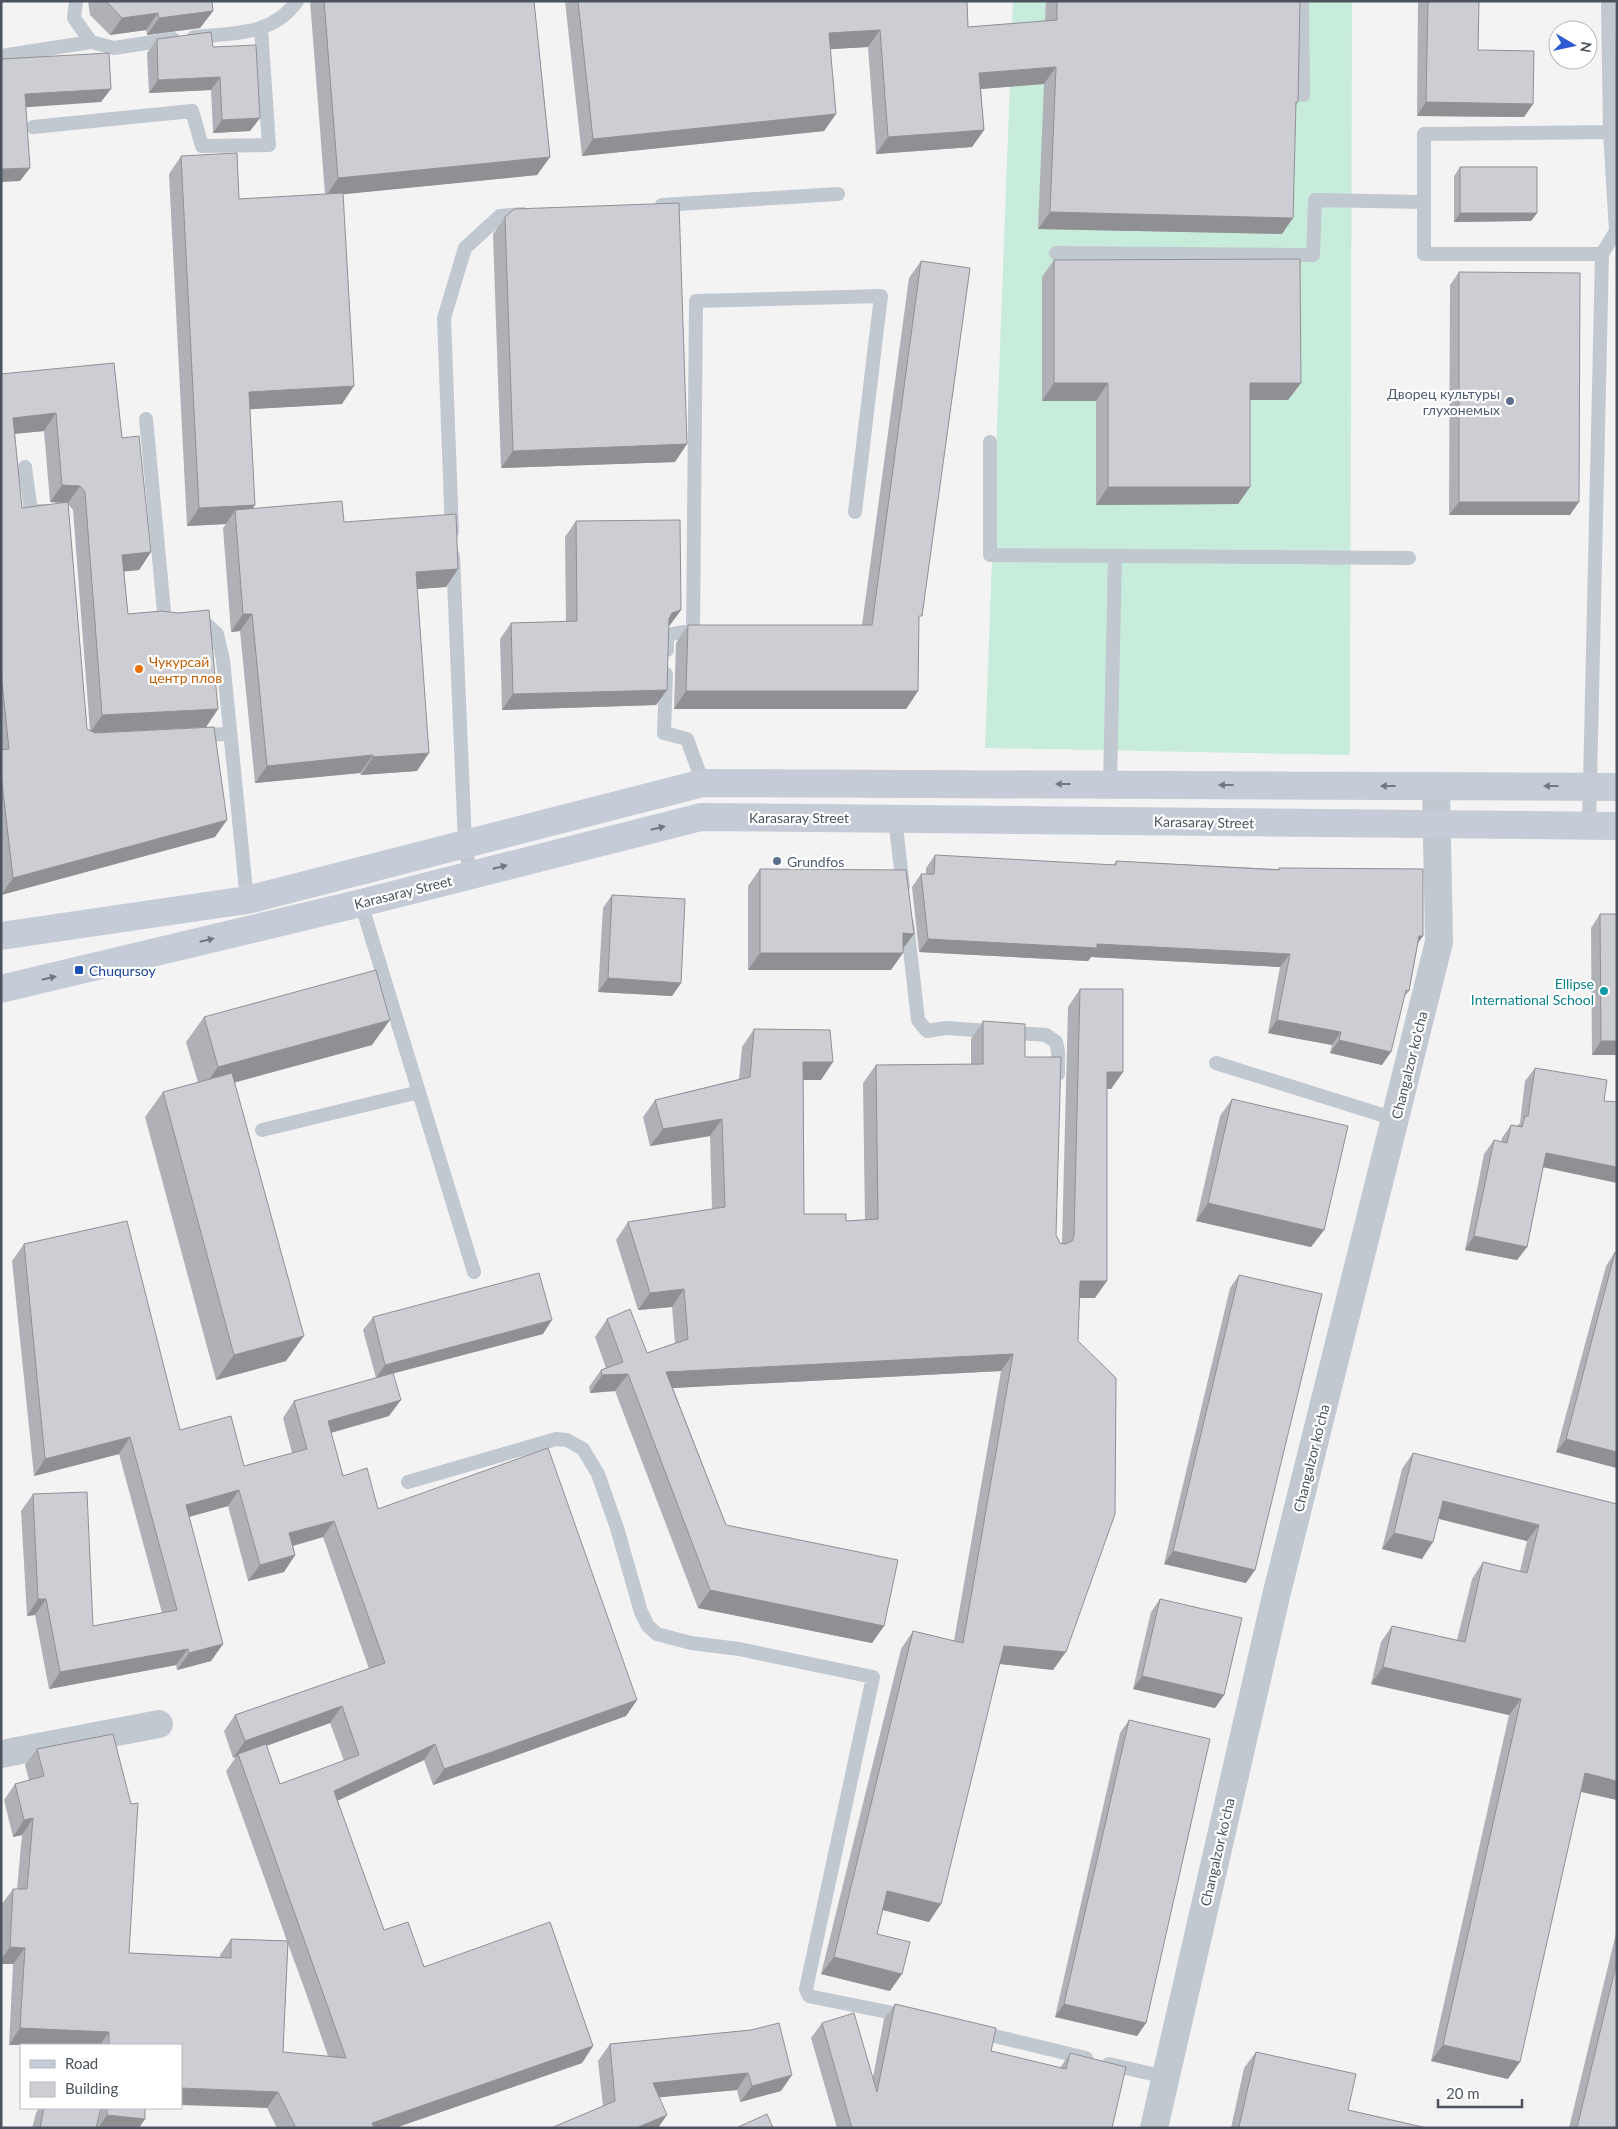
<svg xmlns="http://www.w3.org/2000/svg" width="1618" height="2129" font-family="Lato,sans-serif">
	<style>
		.pitch { fill: #c7ecdb }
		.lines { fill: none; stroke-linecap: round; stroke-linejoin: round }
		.service { stroke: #c2c8cf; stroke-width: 14 }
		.minor { stroke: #c2c8cf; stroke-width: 28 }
		.secondary { stroke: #c5cbd7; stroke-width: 28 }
		.wall { fill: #b0b1b6; fill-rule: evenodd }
		.shaded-wall { fill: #909094 }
		.building { fill: #cdced4; stroke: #909094 }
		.oneway { fill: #707782 }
		.service-dot { fill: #5c6f8a; stroke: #fff; stroke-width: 2 }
		.food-dot { fill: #e8710a; stroke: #fff; stroke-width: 2 }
		.transit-dot { fill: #1a4fb4; stroke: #fff; stroke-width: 2 }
		.culture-dot { fill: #0f9aa8; stroke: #fff; stroke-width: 2 }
		.labels { text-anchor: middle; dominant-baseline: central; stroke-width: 4.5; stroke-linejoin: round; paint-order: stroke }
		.service-label { font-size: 14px; fill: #4e5e75; stroke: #fff; text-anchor: end }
		.food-label { font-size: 14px; fill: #c56008; stroke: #fff; text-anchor: start }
		.street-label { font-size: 14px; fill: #4c535e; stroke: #fff }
		.transit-label { font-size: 14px; fill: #164399; stroke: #fff; text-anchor: start }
		.culture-label { font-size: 14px; fill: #0d838f; stroke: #fff; text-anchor: end }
	</style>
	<rect width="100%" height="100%" fill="#f4f3f3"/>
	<path class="pitch" d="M1013,1H1352L1350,755L985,748Z"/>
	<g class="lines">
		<path class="service" d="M76,1L74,18L91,42L114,48L173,39
			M1302,1L1303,95
			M1608,1L1610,132
			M194,37C232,33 273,36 297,1
			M1,56L91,42
			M33,127L192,111L202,146L269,145L261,29
			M662,205L838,194
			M1056,253L1313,255L1315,200L1424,202
			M146,419L165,622
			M990,442V555L1409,558
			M25,467L31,511H44
			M452,532L444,318L465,248L500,216L523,214
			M453,556L465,844L470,874
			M196,619L200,618L217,634L223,660L247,900
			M667,650V635L693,630L696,301L881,296L855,512
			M666,674L664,733L687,739L703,783
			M196,735L230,734
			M1110,785L1115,556
			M895,818L903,887
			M1589,826L1602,254L1616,231L1610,132L1424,134V254H1602
			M361,903L474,1272
			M907,923L918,1020L927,1031L946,1028L1046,1035L1056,1042L1058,1051V1074
			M1216,1063L1395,1119
			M262,1130L419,1092
			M408,1482L556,1439L567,1440L583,1449L598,1474L617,1528L641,1612L648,1626L657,1634L691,1643L739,1649L873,1677L806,1989L809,1996L813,1997L908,2016
			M978,2032L1086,2058
			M1109,2064L1165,2077"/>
		<path class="minor" d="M1,1754L159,1724
			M1154,2128L1276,1596L1439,942L1436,786"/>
		<path class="secondary" d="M1,936L247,900L703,783L1617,787
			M1,989L361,903L701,817L1617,826"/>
	</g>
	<path class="wall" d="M88,1H212L213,11L200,28L147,35L146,30L110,35L90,15Z
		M310,1H534L550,157L537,175L343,194L342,404L250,409L253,509L344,522L458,569L446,587L417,589V771L361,775L360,773L255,783L240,631L231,632L223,528L226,524L187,526L169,174L181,156L239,199L325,194Z
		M565,1H967L968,27L1045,21L1046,1H1300L1298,102L1295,106L1282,234L1038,229L1044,84L981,89L984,130L972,147L876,154L868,47L830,49L836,114L824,131L582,156Z
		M1418,1H1479L1478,50L1533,104L1524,117L1417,116Z
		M157,39L213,47L260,118L250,131L213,133L211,90L149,93L147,53Z
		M1460,167L1537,213L1531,221L1454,222V176Z
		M505,217L675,462L501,468L493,234Z
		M1054,260L1301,383L1288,400H1250V487L1238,504L1096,505V401H1042V277Z
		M921,261L918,691L906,709H674L676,643L688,625H862L909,278Z
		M1459,272L1570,515H1449L1450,285Z
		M1,374L122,438L151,552L139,570L124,571L128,614L218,709L206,727L93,733L215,837L1,895ZM44,431L50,502L64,503L22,508L15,434ZM68,504L73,510L90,731L87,729Z
		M576,521L681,610L670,625L669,626L667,690L656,705L502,710L500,639L511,623L566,622L565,537Z
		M935,855L1114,865L1116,861L1278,869L1279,868L1418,944L1409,991L1404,997L1382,1065L1330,1053L1332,1045L1268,1033L1280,967L1091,957L1088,961L919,952L912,887L921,874H926V868Z
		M760,869L914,934L903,949L891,970H748V886Z
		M612,895L681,983L672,996L598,992L603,908Z
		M1600,914H1617V1055H1592L1591,928Z
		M1080,989L1123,1072L1111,1089H1107L1095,1298H1080L1053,1670L1000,1664L929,1922L883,1910L877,1934L890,1991L821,1974L901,1649L913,1631L954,1641L1001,1371L673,1388L726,1525L884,1626L872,1643L698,1608L615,1391L590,1393L589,1387L601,1370L606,1368L595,1337L607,1319L647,1353L675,1343L672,1307L638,1310L616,1240L628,1222L712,1209L710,1136L650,1146L643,1117L655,1100L739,1079L742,1047L754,1029L821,1080H803L804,1214L846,1221L865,1220L863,1083L876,1065L971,1064V1039L983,1021L1025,1057L1056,1235L1060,1243H1062L1068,1007Z
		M204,1017L372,1045L235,1082L286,1361L216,1380L145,1117L163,1092L198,1082L186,1042Z
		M1535,1068L1604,1101L1543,1168L1527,1247L1517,1260L1465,1250L1484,1154L1494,1140L1501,1142L1502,1138L1511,1125L1517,1126L1520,1123L1525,1081Z
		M1232,1099L1324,1230L1311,1247L1196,1221L1220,1116Z
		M24,1244L180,1430L244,1466L292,1453L283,1418L294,1401L376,1378L363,1330L373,1317L543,1334L393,1373L389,1416L331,1433L343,1476L378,1509L637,1700L626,1716L433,1785L424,1760L337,1801L384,1930L424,1967L593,2046L582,2063L395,2128H277L267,2108L181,2045H9L13,1964H1V1905L13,1889H17L22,1835L13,1837L4,1800L15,1784L29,1780L25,1765L37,1749L129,1953L220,1957V1955L231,1939L287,1941L226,1771L236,1757L233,1758L224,1731L235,1715L369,1669L323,1537L293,1546L295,1555L284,1572L248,1581L228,1506L189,1517L223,1644L211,1661L177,1670L176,1665L49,1689L35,1615L27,1616L21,1511L33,1494L93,1626L162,1613L119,1454L34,1476L12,1261ZM330,1723L344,1761L280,1784L266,1746ZM288,1944L306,1993L328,2056L283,2052Z
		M1615,1252L1617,1253V1468L1556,1452L1606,1266Z
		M1239,1275L1246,1583L1164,1564L1230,1288Z
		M1413,1453L1617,1504V1800L1581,1792L1508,2079L1431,2061L1509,1715L1371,1684L1381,1642L1392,1626L1457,1640L1472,1579L1483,1562L1520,1571L1527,1541L1439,1519L1422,1559L1382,1549L1402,1469Z
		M1160,1599L1224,1695L1215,1708L1133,1689L1151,1612Z
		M1129,1720L1146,2023L1137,2036L1055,2017L1120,1733Z
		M1617,1929V2128H1569Z
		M895,2004L991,2051L1060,2068L1070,2053L1112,2128H837L811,2038L822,2023L873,2077L884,2019Z
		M751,2030L781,2091L740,2102L737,2090L659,2097L603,2106L598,2061L610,2044Z
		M1256,2052L1348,2110L1427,2128H1231L1244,2068Z
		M39,2108H145L139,2128H32L36,2113Z"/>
	<path class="shaded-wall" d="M213,11L200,28L147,35L159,18Z
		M158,13L146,30L110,35L122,18Z
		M880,30L868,47L817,50L829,33Z
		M1056,67L1044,84L968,90L979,73Z
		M220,77L211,90L149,93L158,80Z
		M111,89L101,102L16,108L25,94Z
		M1426,102L1533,104L1524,117L1417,116Z
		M836,114L824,131L582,156L593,139Z
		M260,118L250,131L213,133L222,120Z
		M984,130L972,147L876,154L888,137Z
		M550,157L537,175L326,196L338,178Z
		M30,168L20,181L1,182V169Z
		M1050,212L1293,218L1282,234L1038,229Z
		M1460,213H1537L1531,221L1454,222Z
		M1054,383H1108L1096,401H1042Z
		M1250,383H1301L1288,400H1238Z
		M354,386L342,404L237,410L249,392Z
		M56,413L44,431L1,435L13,418Z
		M687,444L675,462L501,468L513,451Z
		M62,485L80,486L68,503L50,502Z
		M1108,487H1250L1238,504L1096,505Z
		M1459,502H1579L1570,515H1449Z
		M255,505L243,523L235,510L226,524L187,526L199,508Z
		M151,552L139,570L110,573L122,555Z
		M458,569L446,587L404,590L416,572Z
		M681,610L670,625L661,628L672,613Z
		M243,614H252L240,631L231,632Z
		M667,690L656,705L502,710L513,694Z
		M686,691H918L906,709H674Z
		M218,709L206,727L90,733L102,715Z
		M429,753L417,771L361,775L373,757Z
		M373,755L360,773L255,783L267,766Z
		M227,820L215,837L1,895L13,878Z
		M903,933L914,934L901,951Z
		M1419,936H1423L1414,949Z
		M928,939L1097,944L1290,954L1280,967L1091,957L1088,961L919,952Z
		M760,953H903L891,970H748Z
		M608,978L681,983L672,996L598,992Z
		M390,1020L372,1045L200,1092L218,1067Z
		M1277,1020L1341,1032L1332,1045L1268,1033Z
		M1339,1040L1391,1052L1382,1065L1330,1053Z
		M1601,1041H1617V1055H1592Z
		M803,1062H833L821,1080H791Z
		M1107,1072H1123L1111,1089H1095Z
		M722,1119L710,1136L650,1146L663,1129Z
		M1546,1153L1617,1167V1183L1537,1166Z
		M1208,1203L1324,1230L1311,1247L1196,1221Z
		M1474,1236L1527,1247L1517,1260L1465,1250Z
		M1080,1281H1107L1095,1298H1068Z
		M684,1289L672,1307L638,1310L650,1293Z
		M552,1320L543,1334L376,1378L385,1365Z
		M304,1336L286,1361L216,1380L234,1355Z
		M1013,1354L1001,1371L654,1389L666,1372Z
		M628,1374L615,1391L590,1393L602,1375Z
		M401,1400L389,1416L316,1437L328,1421Z
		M130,1437L119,1454L34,1476L45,1459Z
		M1566,1439L1617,1452V1468L1556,1452Z
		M239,1490L228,1506L174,1521L186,1505Z
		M1443,1501L1539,1525L1527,1541L1432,1517Z
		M334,1521L323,1537L278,1550L289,1533Z
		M1394,1533L1433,1542L1422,1559L1382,1549Z
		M1173,1551L1255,1570L1246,1583L1164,1564Z
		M295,1555L284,1572L248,1581L260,1565Z
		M710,1590L884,1626L872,1643L698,1608Z
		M38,1599H46L35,1615L27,1616Z
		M223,1644L211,1661L177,1670L189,1653Z
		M1004,1646L1066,1652L1053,1670L992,1663Z
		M188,1649L176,1665L49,1689L60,1672Z
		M1383,1667L1521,1699L1509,1715L1371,1684Z
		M1142,1676L1224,1695L1215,1708L1133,1689Z
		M637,1700L626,1716L433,1785L444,1769Z
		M342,1706L330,1723L238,1756V1754L236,1757L233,1758L245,1741Z
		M435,1744L424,1760L322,1808L334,1791Z
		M1585,1773L1617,1781V1800L1574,1790Z
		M33,1818L22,1835L13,1837L24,1820Z
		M887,1891L941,1904L929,1922L875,1908Z
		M10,1947L25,1948L13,1964H1V1959Z
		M834,1957L902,1974L890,1991L821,1974Z
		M1064,2004L1146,2023L1137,2036L1055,2017Z
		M20,2028L109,2032L100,2045H9Z
		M1443,2045L1520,2062L1508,2079L1431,2061Z
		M593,2046L582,2063L395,2128H369L372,2123Z
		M748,2073L737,2090L642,2099L653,2083Z
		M792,2075L781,2091L740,2102L752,2086Z
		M181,2088L278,2092L267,2108L181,2105Z
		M107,2115L145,2119L139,2128H98Z
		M667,2115L658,2128H636Z"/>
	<path class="building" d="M106,1H212L213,11L159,18L158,13L122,18Z
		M324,1H534L550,157L338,178Z
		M578,1H967L968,27L1057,20V1H1300L1298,102H1296L1293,218L1050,212L1056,67L979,73L984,130L888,137L880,30L829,33L836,114L593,139Z
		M1428,1H1479L1478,50L1534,51L1533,104L1426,102Z
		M211,32L213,47L256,45L260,118L222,120L220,77L158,80L157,39Z
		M109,53L111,89L25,94L30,168L1,169V59Z
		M237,153L239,199L343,193L354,386L249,392L255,505L199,508L181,156Z
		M1460,167H1537V213H1460Z
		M679,203L687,444L513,451L505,217L514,209Z
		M1300,259L1301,383H1250V487H1108V383H1054V260Z
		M921,261L970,268L922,616H919L918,691H686L688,625H872Z
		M1459,272L1580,273L1579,502H1459Z
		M114,363L122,438L139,436L151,552L122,555L128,614L161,611L178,613L209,610L218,709L102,715L85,492L80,486L62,485L56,413L13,418L22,508L68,502L87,729L95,733L214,727L227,820L13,878L1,774V750L9,749L1,673V374Z
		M342,501L344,522L456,514L458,569L416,572L429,753L373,757V755L267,766L252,614H243L235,510Z
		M680,520L681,610L672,613L669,619L667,690L513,694L511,623L577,621L576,521Z
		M935,855L1116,865V861L1279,870V868L1423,869V936H1419L1409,991L1406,990L1391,1052L1339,1040L1341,1032L1277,1020L1290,954L1097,944V948L928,939L921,874H934Z
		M760,869L906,870L914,934L903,933V953H760Z
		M612,895L685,899L681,983L608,978Z
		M1600,914H1617V1041H1601Z
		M376,970L390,1020L218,1067L204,1017Z
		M1080,989H1123V1072H1107V1281H1080L1078,1341L1116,1378L1115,1514L1066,1652L1004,1646L941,1904L887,1891L877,1934L910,1942L902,1974L834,1957L913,1631L963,1643L1013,1354L666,1372L726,1525L898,1560L884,1626L710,1590L628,1374L602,1375L601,1370L623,1362L607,1319L630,1309L647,1353L688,1339L684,1289L650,1293L628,1222L725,1207L722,1119L663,1129L655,1100L750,1077L754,1029L830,1030L833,1062H803L804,1214H846V1221L878,1219L876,1065L983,1064V1021L1025,1024V1057H1061L1056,1235L1060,1243L1065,1244L1072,1241L1074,1236Z
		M1535,1068L1607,1080L1604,1101L1617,1102V1167L1546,1153L1527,1247L1474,1236L1494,1140L1507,1143L1511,1125L1522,1127L1525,1116H1528Z
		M232,1073L304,1336L234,1355L163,1092Z
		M1232,1099L1348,1126L1324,1230L1208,1203Z
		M127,1221L180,1430L231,1416L244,1466L307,1449L294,1401L393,1373L401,1400L328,1421L343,1476L367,1468L378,1509L548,1448L637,1700L444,1769L435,1744L334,1791L384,1930L408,1922L424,1967L550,1922L593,2046L372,2123L374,2128H296L278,2092L181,2088V2045H109V2032L20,2028L25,1948L10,1947L13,1889H27L33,1818L24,1820L15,1784L44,1776L37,1749L113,1734L131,1804L138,1803L129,1953L231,1958V1939L288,1941L283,2052L346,2058L238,1754L266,1744L280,1784L359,1755L342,1706L245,1741L235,1715L385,1663L334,1521L289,1533L295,1555L260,1565L239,1490L186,1505L223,1644L189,1653L188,1649L60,1672L46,1599H38L33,1494L87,1492L93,1626L177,1610L130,1437L45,1459L24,1244Z
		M1615,1252L1617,1253V1452L1566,1439Z
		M539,1273L552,1320L385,1365L373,1317Z
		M1239,1275L1322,1294L1255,1570L1173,1551Z
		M1413,1453L1617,1504V1781L1585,1773L1520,2062L1443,2045L1521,1699L1383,1667L1392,1626L1465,1642L1483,1562L1527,1573L1539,1525L1443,1501L1433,1542L1394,1533Z
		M1160,1599L1242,1618L1224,1695L1142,1676Z
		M1129,1720L1210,1739L1146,2023L1064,2004Z
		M1617,1961V2128H1577Z
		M895,2004L996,2028L991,2051L1066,2069L1070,2053L1126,2067L1112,2128H852L822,2023L854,2013L877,2092Z
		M779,2023L792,2075L752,2086L748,2073L653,2083L667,2115L636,2128H551L615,2101L610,2044L751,2030Z
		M1256,2052L1356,2074L1348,2110L1427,2128H1242L1239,2127Z
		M44,2108H101L96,2128H40Z
		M107,2108H145V2119L107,2115Z
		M767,2114L773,2128H736Z"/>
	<defs><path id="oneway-solid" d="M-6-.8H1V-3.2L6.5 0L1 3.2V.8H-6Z" transform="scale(1.25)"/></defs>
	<g class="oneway">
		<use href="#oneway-solid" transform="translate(1063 784) rotate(-180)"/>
		<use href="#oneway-solid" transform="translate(1226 785) rotate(-180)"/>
		<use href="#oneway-solid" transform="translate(1388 786) rotate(-180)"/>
		<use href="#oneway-solid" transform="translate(1551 786) rotate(-180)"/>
		<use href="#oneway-solid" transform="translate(658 828) rotate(-14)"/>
		<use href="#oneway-solid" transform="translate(500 867) rotate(-14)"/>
		<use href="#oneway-solid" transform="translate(207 940) rotate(-13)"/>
		<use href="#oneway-solid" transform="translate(49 978) rotate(-13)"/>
	</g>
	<g class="service-dot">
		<circle cx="1510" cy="401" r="5"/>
		<circle cx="777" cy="861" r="5"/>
	</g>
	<circle class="food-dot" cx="139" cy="669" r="5"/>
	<rect class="transit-dot" x="74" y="965" width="10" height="10" rx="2.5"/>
	<circle class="culture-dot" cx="1604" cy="991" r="5"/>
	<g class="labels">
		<g class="service-label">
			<text x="1500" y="393">Дворец культуры<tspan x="1500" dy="16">глухонемых</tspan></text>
			<text x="787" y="861" text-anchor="start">Grundfos</text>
		</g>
		<g class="food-label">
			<text x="149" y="661">Чукурсай<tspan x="149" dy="16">центр плов</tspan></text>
		</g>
		<g class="street-label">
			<text x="799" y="817">Karasaray Street</text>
			<text transform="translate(1204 822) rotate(1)">Karasaray Street</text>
			<text transform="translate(403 892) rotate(-14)">Karasaray Street</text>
			<text transform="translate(1409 1065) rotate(-76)">Changalzor ko'cha</text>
			<text transform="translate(1311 1458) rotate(-76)">Changalzor ko'cha</text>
			<text transform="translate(1217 1852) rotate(-77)">Changalzor ko'cha</text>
		</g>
		<g class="transit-label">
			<text x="89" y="970">Chuqursoy</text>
		</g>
		<g class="culture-label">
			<text x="1594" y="983">Ellipse<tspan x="1594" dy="16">International School</tspan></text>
		</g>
	</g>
	<rect width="1618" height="2129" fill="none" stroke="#4c535e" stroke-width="5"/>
	<rect x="20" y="2044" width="162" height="65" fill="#ffffff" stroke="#b7babf"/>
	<rect x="30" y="2060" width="25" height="8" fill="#c5cbd7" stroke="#b7babf"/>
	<text x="65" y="2069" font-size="15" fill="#4c535e">Road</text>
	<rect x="30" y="2082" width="25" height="15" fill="#cdced4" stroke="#b7babf"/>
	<text x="65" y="2094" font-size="15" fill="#4c535e">Building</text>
	<g transform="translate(1573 45) rotate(99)"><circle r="24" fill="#ffffff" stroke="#b7babf"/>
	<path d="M0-4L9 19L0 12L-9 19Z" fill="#2d5bd4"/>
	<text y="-8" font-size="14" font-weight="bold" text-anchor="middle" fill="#4c535e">N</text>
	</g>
	<path d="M1438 2099v8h84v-8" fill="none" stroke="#4c535e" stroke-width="2.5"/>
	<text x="1446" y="2099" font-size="15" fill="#4c535e" stroke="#ffffff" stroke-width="4" paint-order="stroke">20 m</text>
</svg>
